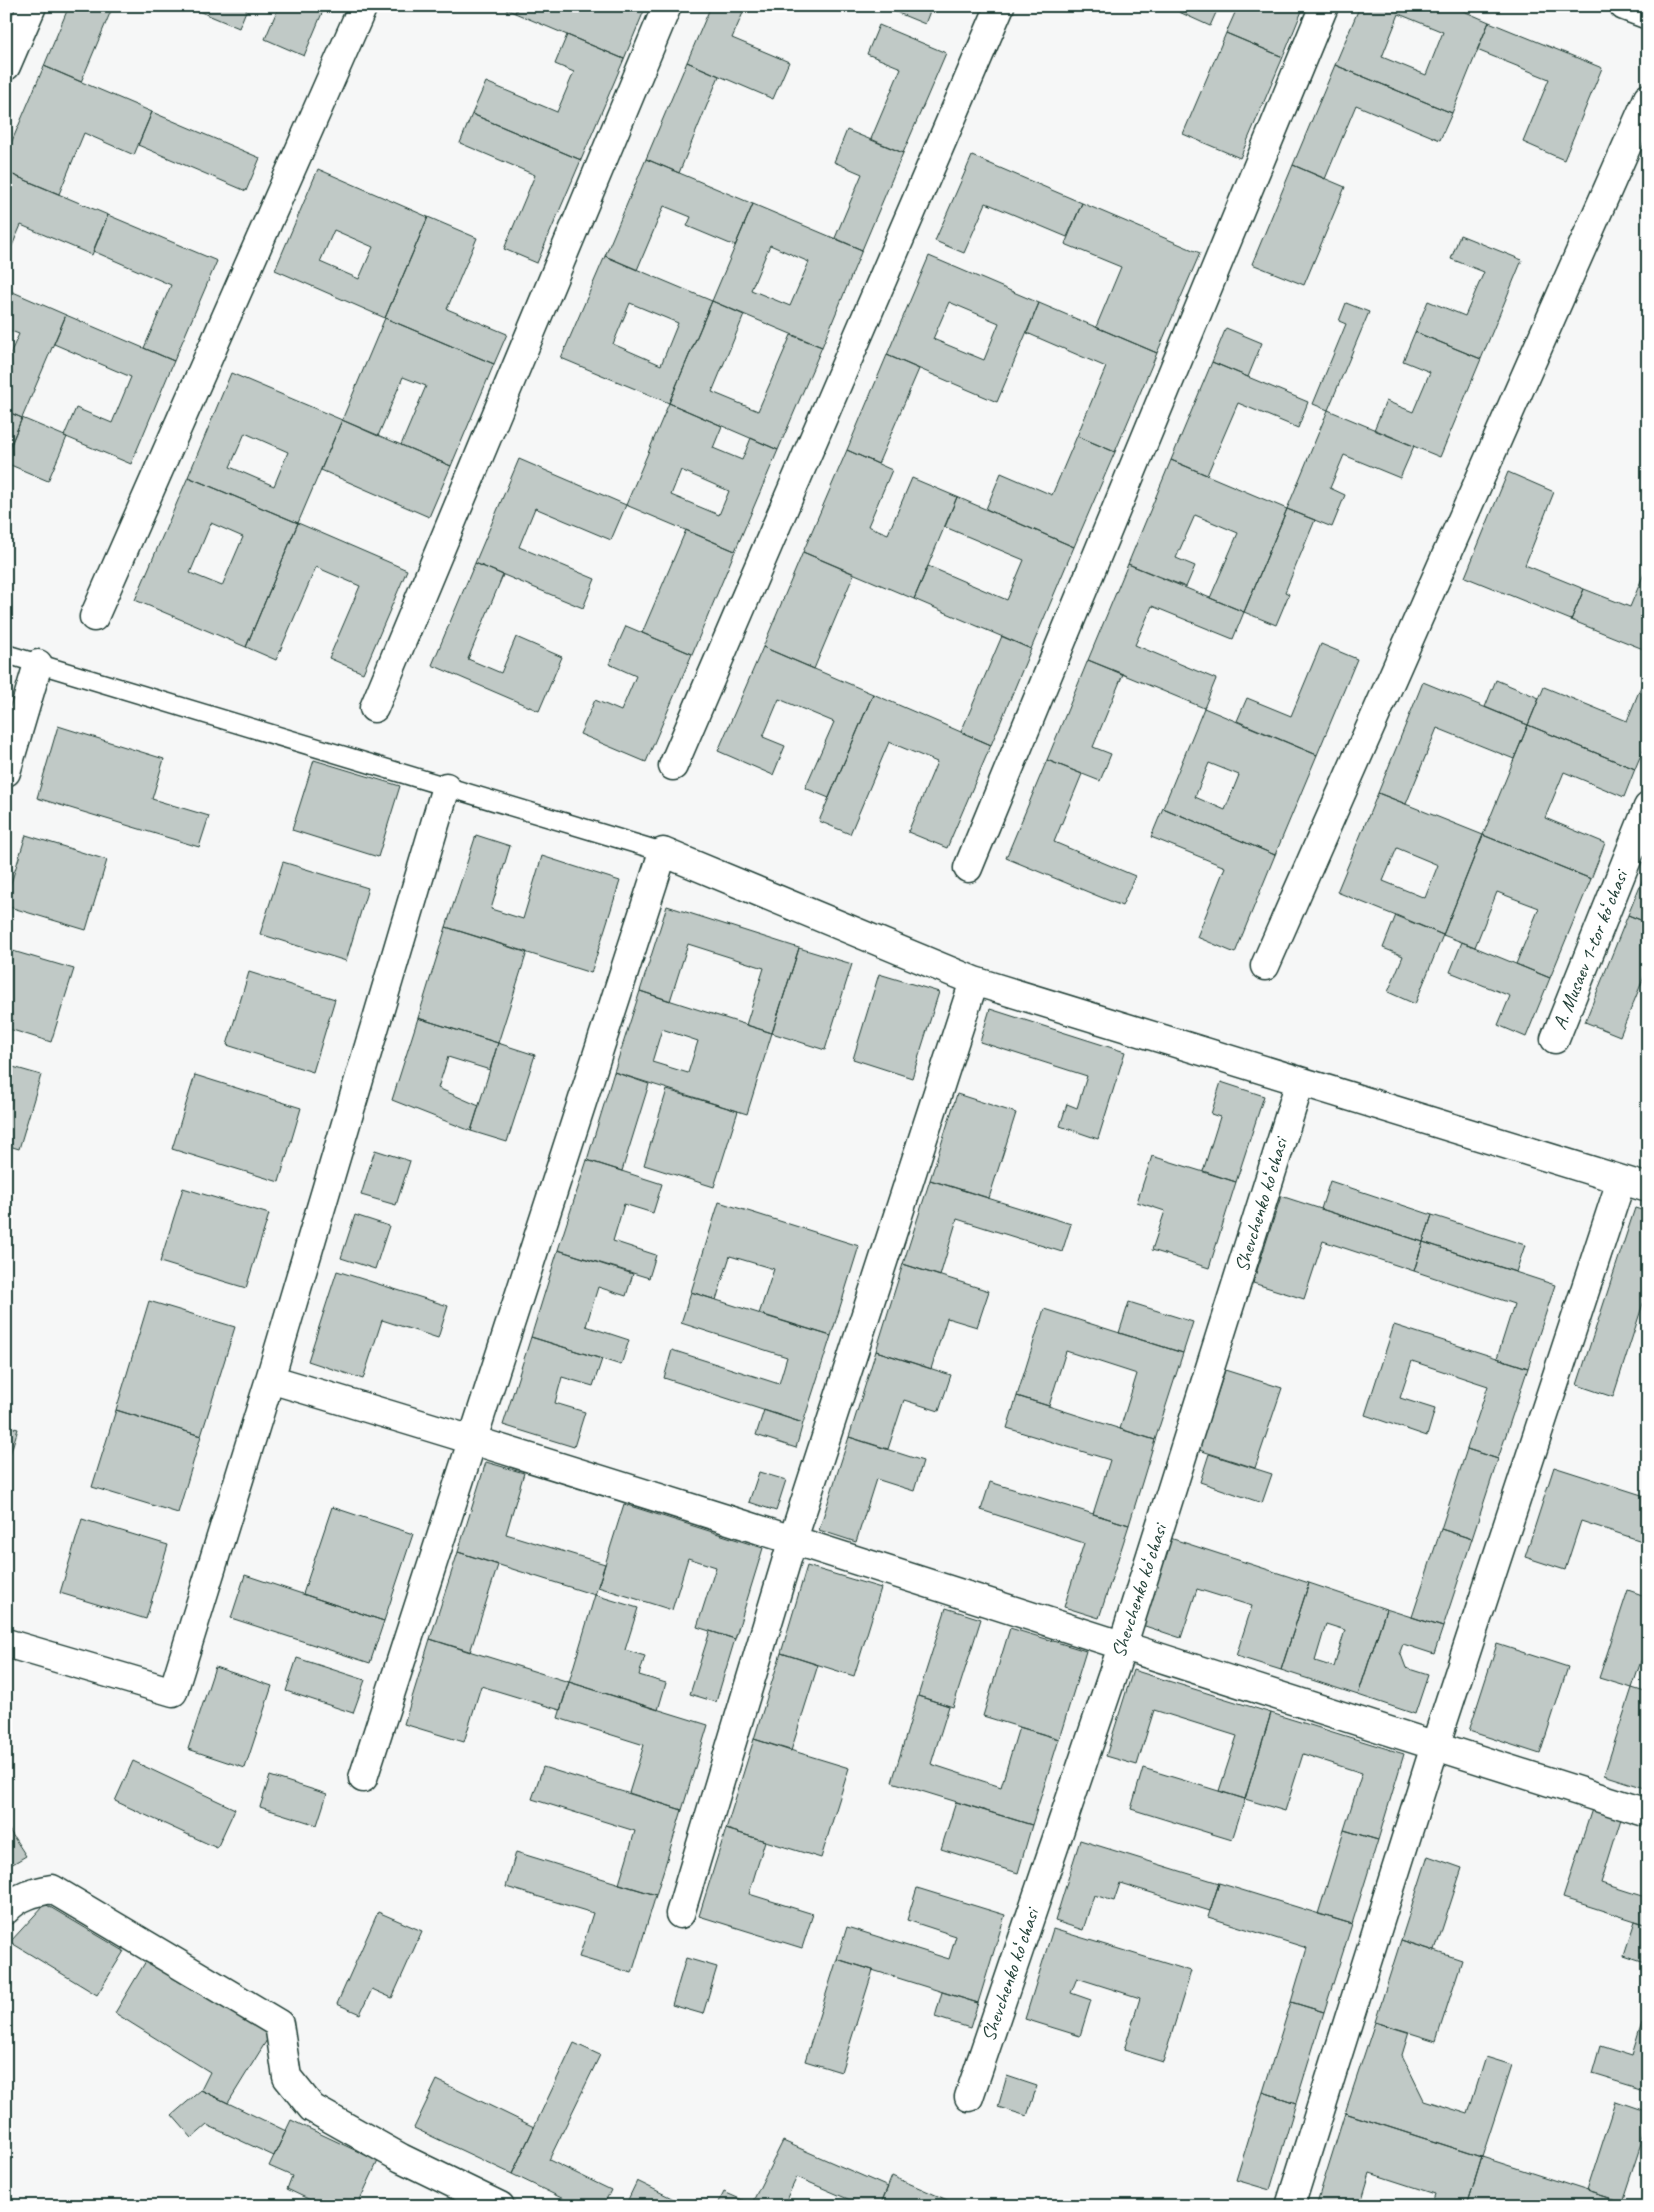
<svg xmlns="http://www.w3.org/2000/svg" width="1654" height="2212" font-family="Caveat,sans-serif">
	<style>
		.building { fill: #c0c9c6; stroke: #1f3d34; fill-rule: evenodd }
		.lines { fill: none; stroke-linecap: round; stroke-linejoin: round }
		.service-casing { stroke: #1f3d34; stroke-width: 21 }
		.minor-casing { stroke: #1f3d34; stroke-width: 31 }
		.service { stroke: #fff; stroke-width: 18 }
		.minor { stroke: #fff; stroke-width: 28 }
		.labels { text-anchor: middle; dominant-baseline: central; stroke-width: 4.5; stroke-linejoin: round; paint-order: stroke }
		.street-label { font-size: 20px; fill: #1f3d34; stroke: #fff }
	</style>
	<rect width="100%" height="100%" fill="#f6f7f7"/>
	<filter id="ink" filterUnits="userSpaceOnUse"><feTurbulence type="fractalNoise" baseFrequency=".02" numOctaves="2"/><feDisplacementMap in="SourceGraphic" scale="10" xChannelSelector="R" yChannelSelector="G"/><feConvolveMatrix kernelMatrix="1 2 1 2 8 2 1 2 1" color-interpolation-filters="sRGB"/></filter>
	<g filter="url(#ink)">
		<path class="building" d="M69,6H113L81,82L44,66Z
			M197,6H248L239,28L196,10Z
			M279,6H325L304,56L265,39Z
			M499,6H518L515,13Z
			M518,6H646L624,59L515,13Z
			M711,6H746L732,38L789,62L773,99L687,62Z
			M881,6H932L925,24Z
			M1166,6H1219L1210,26Z
			M1238,6H1304L1283,57L1226,33Z
			M1360,6H1452L1489,22L1452,113L1335,65ZM1399,14L1443,32L1426,75L1382,57Z
			M1489,22L1602,68L1564,160L1523,142L1549,79L1477,50Z
			M879,25L946,53L903,153L871,139L901,68L867,54Z
			M1226,33L1283,57L1240,158L1183,134Z
			M567,35L624,59L581,160L472,114L486,82L557,112L574,72L555,64Z
			M687,62L719,76L679,173L646,159Z
			M1335,65L1452,113L1440,140L1356,105L1325,179L1293,165Z
			M44,66L152,112L134,155L84,133L59,194L6,172V155Z
			M152,112L260,158L246,191L138,145Z
			M472,114L581,160L537,263L504,249L535,175L460,143Z
			M847,130L903,153L862,250L835,238L862,174L834,162Z
			M972,156L1082,203L1067,237L986,203L964,253L935,241Z
			M646,159L753,204L735,246L687,226L691,217L664,206L637,270L605,256Z
			M1293,165L1345,187L1304,285L1252,264Z
			M318,169L428,217L385,318L275,270ZM334,230L373,247L359,279L320,262Z
			M6,172L108,215L92,255L21,225L6,260Z
			M1082,203L1200,253L1157,353L1096,327L1121,267L1065,244Z
			M753,204L862,250L822,347L712,301ZM770,245L809,262L790,306L751,290Z
			M108,215L217,261L174,361L144,348L171,285L93,251Z
			M428,217L477,238L447,309L507,334L494,364L385,318Z
			M1460,235L1522,260L1481,359L1415,332L1428,301L1465,316L1484,272L1451,259Z
			M605,256L712,301L669,403L561,358ZM630,303L678,323L661,365L613,344Z
			M929,256L1039,303L997,402L887,355ZM949,302L999,323L984,360L933,339Z
			M6,289L66,315L22,418L6,411V363L19,334L6,329Z
			M712,301L744,315L712,392L758,411L791,335L822,347L778,450L669,403Z
			M1039,303L1157,353L1115,452L1077,436L1106,367L1027,333Z
			M1346,303L1369,312L1328,410L1313,404L1346,324L1339,321Z
			M66,315L174,361L131,464L64,436L76,408L112,423L131,377L54,344Z
			M385,318L494,364L451,466L401,445L426,386L403,377L378,436L342,420Z
			M1226,328L1262,343L1248,377L1212,362Z
			M1415,332L1481,359L1440,457L1374,430L1386,401L1413,412L1430,372L1403,361Z
			M887,355L919,369L878,464L847,450Z
			M1212,362L1308,402L1298,428L1238,403L1207,475L1171,460Z
			M231,373L342,420L298,523L188,477ZM245,433L288,452L274,486L230,467Z
			M669,403L722,426L713,448L742,460L751,438L778,450L735,551L626,505ZM681,470L729,491L719,515L671,495Z
			M1328,410L1414,446L1400,478L1344,455L1330,488L1345,495L1332,527L1287,509Z
			M6,411L22,418L8,452L6,451Z
			M22,418L67,437L48,481L6,463V456Z
			M342,420L451,466L429,517L321,470Z
			M1077,436L1115,452L1074,547L986,509L1001,473L1052,495Z
			M847,450L892,470L868,526L888,534L912,478L957,497L914,599L803,552Z
			M519,459L626,505L611,540L535,508L519,547L595,579L583,608L475,563Z
			M1171,460L1287,509L1244,612L1210,598L1238,533L1195,515L1176,558L1195,566L1186,587L1128,564Z
			M1508,472L1554,492L1525,565L1584,589L1571,620L1465,577Z
			M188,477L298,523L246,647L135,600ZM211,523L243,537L222,586L190,573Z
			M957,497L1074,547L1031,649L914,599L928,566L1007,600L1024,560L945,527Z
			M1287,509L1315,520L1285,592L1289,594L1276,625L1244,612Z
			M298,523L407,570L363,673L329,658L360,586L316,567L276,660L246,647Z
			M686,530L735,551L692,654L642,633Z
			M803,552L854,574L814,669L763,647Z
			M475,563L503,575L468,659L501,673L516,637L562,657L539,711L432,665Z
			M1128,564L1244,612L1233,639L1152,606L1135,645L1216,679L1204,708L1088,660Z
			M1648,564V651L1571,620L1584,589L1630,607Z
			M626,626L692,654L646,762L580,734L595,700L621,711L636,676L609,664Z
			M1002,636L1031,649L991,745L961,732Z
			M1321,644L1357,659L1317,755L1237,721L1247,698L1291,716Z
			M763,647L873,694L829,798L805,788L834,722L779,699L763,737L785,746L773,775L718,751Z
			M1088,660L1123,674L1093,747L1111,754L1100,781L1047,760Z
			M1648,669V738L1635,769L1528,725L1544,687L1627,721Z
			M1496,680L1539,698L1528,725L1485,707Z
			M1423,682L1528,725L1514,759L1437,728L1406,804L1378,793Z
			M873,694L991,745L947,848L908,832L937,762L889,742L850,834L819,821Z
			M1204,708L1317,755L1275,855L1163,808ZM1209,763L1239,775L1225,810L1195,797Z
			M1528,725L1635,769L1624,797L1564,772L1545,818L1605,843L1591,879L1483,835Z
			M58,726L164,759L152,799L209,816L199,847L37,798Z
			M314,760L400,786L378,857L292,830Z
			M1047,760L1082,774L1054,842L1135,876L1122,906L1006,858Z
			M1378,793L1483,835L1443,935L1337,892ZM1397,848L1438,865L1425,898L1383,881Z
			M1163,808L1275,855L1235,953L1197,937L1225,867L1151,837Z
			M26,835L107,860L86,930L6,906V899Z
			M476,835L510,846L491,909L523,919L542,856L620,881L591,973L446,927Z
			M1483,835L1591,879L1550,978L1516,964L1539,908L1497,892L1475,947L1443,935Z
			M283,862L368,888L346,961L260,934Z
			M1648,866V923L1628,915Z
			M667,906L799,948L772,1033L746,1025L764,968L688,944L670,1001L640,991Z
			M1396,915L1443,935L1415,1004L1388,992L1403,956L1383,948Z
			M1628,915L1648,923V967L1620,1036L1585,1022Z
			M446,927L527,952L498,1043L418,1018Z
			M1462,942L1550,978L1526,1037L1498,1025L1510,996L1450,972Z
			M799,948L852,964L825,1050L772,1033Z
			M6,949L74,969L51,1042L6,1028Z
			M249,972L335,999L313,1072L227,1045Z
			M879,974L939,992L912,1078L853,1059Z
			M640,991L772,1033L747,1114L614,1072ZM662,1029L698,1041L688,1073L652,1062Z
			M990,1009L1125,1052L1098,1139L1060,1126L1067,1104L1077,1108L1087,1076L980,1042Z
			M418,1018L498,1043L490,1070L448,1057L438,1088L479,1106L471,1131L392,1100Z
			M498,1043L535,1055L507,1142L471,1131Z
			M6,1065L41,1075L19,1149L6,1145Z
			M614,1072L649,1084L622,1171L587,1160Z
			M195,1075L301,1108L279,1182L172,1149Z
			M1221,1082L1264,1096L1236,1182L1203,1171L1220,1117L1211,1114Z
			M667,1090L738,1111L714,1187L644,1165Z
			M957,1094L1016,1113L989,1198L930,1180Z
			M375,1150L410,1161L396,1205L361,1195Z
			M1152,1156L1236,1182L1209,1268L1152,1250L1165,1211L1137,1202Z
			M587,1160L662,1184L653,1213L624,1204L613,1241L656,1255L649,1278L558,1250Z
			M930,1180L1071,1224L1062,1252L957,1219L940,1276L903,1264Z
			M1330,1181L1432,1215L1423,1242L1321,1209Z
			M183,1188L269,1214L246,1288L160,1262Z
			M1281,1196L1423,1242L1414,1271L1323,1241L1304,1299L1253,1283Z
			M719,1202L859,1246L831,1336L759,1314L774,1269L730,1256L716,1300L691,1292Z
			M1635,1208L1648,1212V1288L1613,1397L1577,1385Z
			M355,1215L389,1226L375,1269L341,1258Z
			M1432,1215L1525,1245L1516,1272L1423,1242Z
			M1423,1242L1555,1285L1528,1368L1497,1358L1514,1304L1414,1271Z
			M558,1250L633,1274L626,1296L598,1287L586,1326L629,1340L621,1365L531,1337Z
			M903,1264L989,1291L977,1327L947,1318L931,1369L876,1351Z
			M337,1271L448,1306L438,1338L382,1320L363,1379L308,1361Z
			M691,1292L831,1336L803,1423L664,1378L672,1350L779,1384L787,1357L681,1323Z
			M149,1301L235,1327L201,1436L116,1410Z
			M1129,1302L1193,1322L1183,1353L1119,1333Z
			M1044,1309L1183,1353L1155,1440L1120,1429L1137,1374L1066,1351L1049,1406L1017,1396Z
			M1394,1325L1528,1368L1498,1459L1467,1449L1488,1386L1412,1361L1400,1398L1435,1409L1427,1436L1365,1415Z
			M531,1337L602,1359L593,1386L562,1377L555,1403L585,1412L574,1447L503,1425Z
			M876,1351L951,1375L939,1411L904,1400L888,1449L849,1437Z
			M1225,1370L1282,1388L1255,1468L1199,1450Z
			M1017,1396L1155,1440L1129,1525L1093,1514L1110,1460L1007,1428Z
			M116,1410L201,1436L178,1513L92,1487Z
			M764,1410L803,1423L796,1448L756,1435Z
			M6,1426L18,1429L6,1467Z
			M849,1437L923,1461L914,1491L876,1479L856,1542L819,1530Z
			M1467,1449L1498,1459L1472,1539L1441,1529Z
			M1209,1454L1272,1474L1262,1503L1200,1482Z
			M486,1462L524,1473L506,1534L605,1564L595,1595L458,1552Z
			M1554,1467L1648,1497V1543L1581,1521L1565,1570L1525,1557Z
			M759,1472L786,1480L776,1511L749,1502Z
			M990,1482L1129,1525L1099,1618L1064,1607L1084,1543L981,1510Z
			M624,1504L763,1548L735,1639L697,1627L716,1567L688,1558L672,1610L598,1587Z
			M332,1507L413,1534L384,1621L303,1594Z
			M82,1519L168,1545L146,1619L60,1593Z
			M1441,1529L1472,1539L1443,1627L1412,1617Z
			M1170,1538L1309,1583L1281,1670L1236,1656L1252,1606L1197,1589L1181,1638L1142,1625Z
			M458,1552L498,1565L470,1652L430,1639Z
			M807,1566L881,1588L854,1676L781,1653Z
			M245,1575L384,1621L370,1663L231,1618Z
			M1309,1583L1386,1609L1358,1695L1281,1670ZM1326,1624L1345,1630L1334,1667L1315,1661Z
			M1628,1590L1648,1597V1640L1632,1688L1599,1678Z
			M595,1595L638,1608L625,1650L645,1656L639,1675L666,1683L658,1710L569,1682Z
			M946,1608L981,1619L953,1707L918,1696Z
			M1386,1609L1443,1627L1434,1654L1403,1644L1400,1652L1406,1668L1428,1675L1415,1714L1358,1695Z
			M1010,1628L1086,1651L1059,1739L983,1716Z
			M710,1631L735,1639L716,1702L690,1694Z
			M430,1639L569,1682L560,1710L481,1686L464,1742L404,1724Z
			M1497,1644L1568,1667L1540,1754L1469,1731Z
			M781,1653L818,1665L791,1751L754,1739Z
			M297,1658L365,1680L353,1713L286,1691Z
			M215,1667L272,1686L245,1768L188,1749Z
			M1133,1670L1271,1713L1245,1799L1219,1791L1237,1736L1154,1710L1137,1765L1106,1756Z
			M569,1682L708,1725L682,1810L629,1793L644,1745L558,1718Z
			M1632,1688L1648,1693V1735L1643,1752L1648,1753V1789L1604,1775Z
			M918,1696L949,1706L931,1764L1001,1787L1019,1727L1059,1739L1032,1825L892,1782Z
			M1271,1713L1404,1754L1378,1840L1344,1830L1362,1773L1303,1754L1285,1811L1245,1799Z
			M754,1739L849,1768L821,1858L726,1829Z
			M133,1761L235,1809L217,1848L115,1801Z
			M543,1767L682,1810L656,1895L619,1884L635,1831L532,1799Z
			M1143,1768L1245,1799L1232,1840L1131,1809Z
			M270,1776L327,1794L317,1825L260,1807Z
			M956,1802L1032,1825L1018,1873L941,1849Z
			M1592,1809L1621,1819L1601,1883L1648,1898V1925L1563,1898Z
			M6,1825L26,1856L6,1868Z
			M726,1829L765,1841L749,1894L813,1914L802,1948L699,1916Z
			M1344,1830L1378,1840L1352,1924L1318,1914Z
			M1080,1840L1219,1883L1210,1911L1120,1883L1114,1901L1094,1895L1083,1930L1055,1921Z
			M516,1852L656,1895L632,1973L579,1957L593,1913L506,1887Z
			M1428,1856L1462,1868L1435,1951L1401,1940Z
			M1219,1883L1352,1924L1324,2012L1291,2002L1307,1948L1208,1917Z
			M917,1888L1005,1915L978,2003L837,1959L847,1927L949,1959L956,1936L907,1920Z
			M45,1904L124,1951L97,1995L10,1942Z
			M378,1912L422,1931L392,1998L372,1989L360,2014L337,2004Z
			M1635,1921L1648,1925V1963L1624,1955Z
			M1053,1929L1191,1971L1163,2062L1124,2050L1140,1998L1077,1978L1071,1993L1091,2000L1080,2036L1025,2019Z
			M1401,1940L1462,1960L1436,2041L1375,2022Z
			M686,1958L717,1967L703,2014L672,2005Z
			M837,1959L873,1970L841,2072L805,2061Z
			M146,1961L270,2035L228,2103L201,2090L210,2072L115,2013Z
			M942,1992L978,2003L970,2028L935,2017Z
			M1291,2002L1324,2012L1296,2103L1263,2092Z
			M1375,2022L1409,2032L1402,2055L1424,2100L1468,2114L1486,2057L1512,2065L1482,2157L1345,2113Z
			M1642,2023L1648,2025V2091L1592,2074L1600,2046L1632,2056Z
			M574,2043L600,2055L549,2160L611,2190L603,2206H578L512,2174Z
			M1007,2076L1037,2086L1027,2116L998,2107Z
			M437,2080L534,2127L512,2174L414,2128Z
			M201,2090L286,2131L274,2156L207,2125L192,2138L172,2115Z
			M1263,2092L1296,2103L1270,2190L1236,2180Z
			M1616,2101L1648,2112V2123L1622,2202L1587,2191Z
			M1345,2113L1482,2157L1467,2206H1431L1435,2194L1370,2173L1360,2206H1316Z
			M291,2120L378,2161L357,2206H323L287,2189L292,2176L269,2166Z
			M783,2141L888,2187L880,2206H864L797,2177L783,2206L751,2205Z
			M1482,2157L1622,2202L1621,2206H1467Z
			M892,2176L961,2206H880Z
			M637,2181L688,2206H625Z
			M724,2192L747,2202L745,2206H717Z"/>
		<g class="lines">
			<defs>
				<path id="service" d="M6,654L663,852"/>
				<path id="minor" d="M1624,6L1648,15
					M6,66L32,6
					M94,617L363,6
					M374,708L667,6
					M673,766L1000,6
					M6,772L38,664
					M968,868L1324,6
					M1265,966L1648,98
					M1555,1039L1648,807
					M270,1379C732,1516 1188,1669 1648,1813
					M6,1643L173,1692L270,1379L446,787
					M363,1778L663,852L974,981L1648,1188
					M6,1910C18,1896 35,1892 52,1889L279,2024L287,2077L312,2108L401,2158L500,2206
					M680,1914L793,1539L974,981
					M969,2097L1123,1644L1300,1082
					M1290,2206L1435,1746L1621,1181"/>
			</defs>
			<use href="#service" class="service-casing"/>
			<use href="#minor" class="minor-casing"/>
			<use href="#service" class="service"/>
			<use href="#minor" class="minor"/>
		</g>
	</g>
	<g class="labels">
		<g class="street-label">
			<text transform="translate(1590 950) rotate(-68)">A. Musaev 1-tor koʻchasi</text>
			<text transform="translate(1261 1205) rotate(-73)">Shevchenko koʻchasi</text>
			<text transform="translate(1139 1591) rotate(-72)">Shevchenko koʻchasi</text>
			<text transform="translate(1010 1975) rotate(-71)">Shevchenko koʻchasi</text>
		</g>
	</g>
	<rect width="1654" height="2212" fill="none" stroke="#fff" stroke-width="25"/>
	<rect x="12" y="12" width="1629" height="2187" fill="none" stroke="#1f3d34" stroke-width="2" filter="url(#ink)"/>
</svg>
